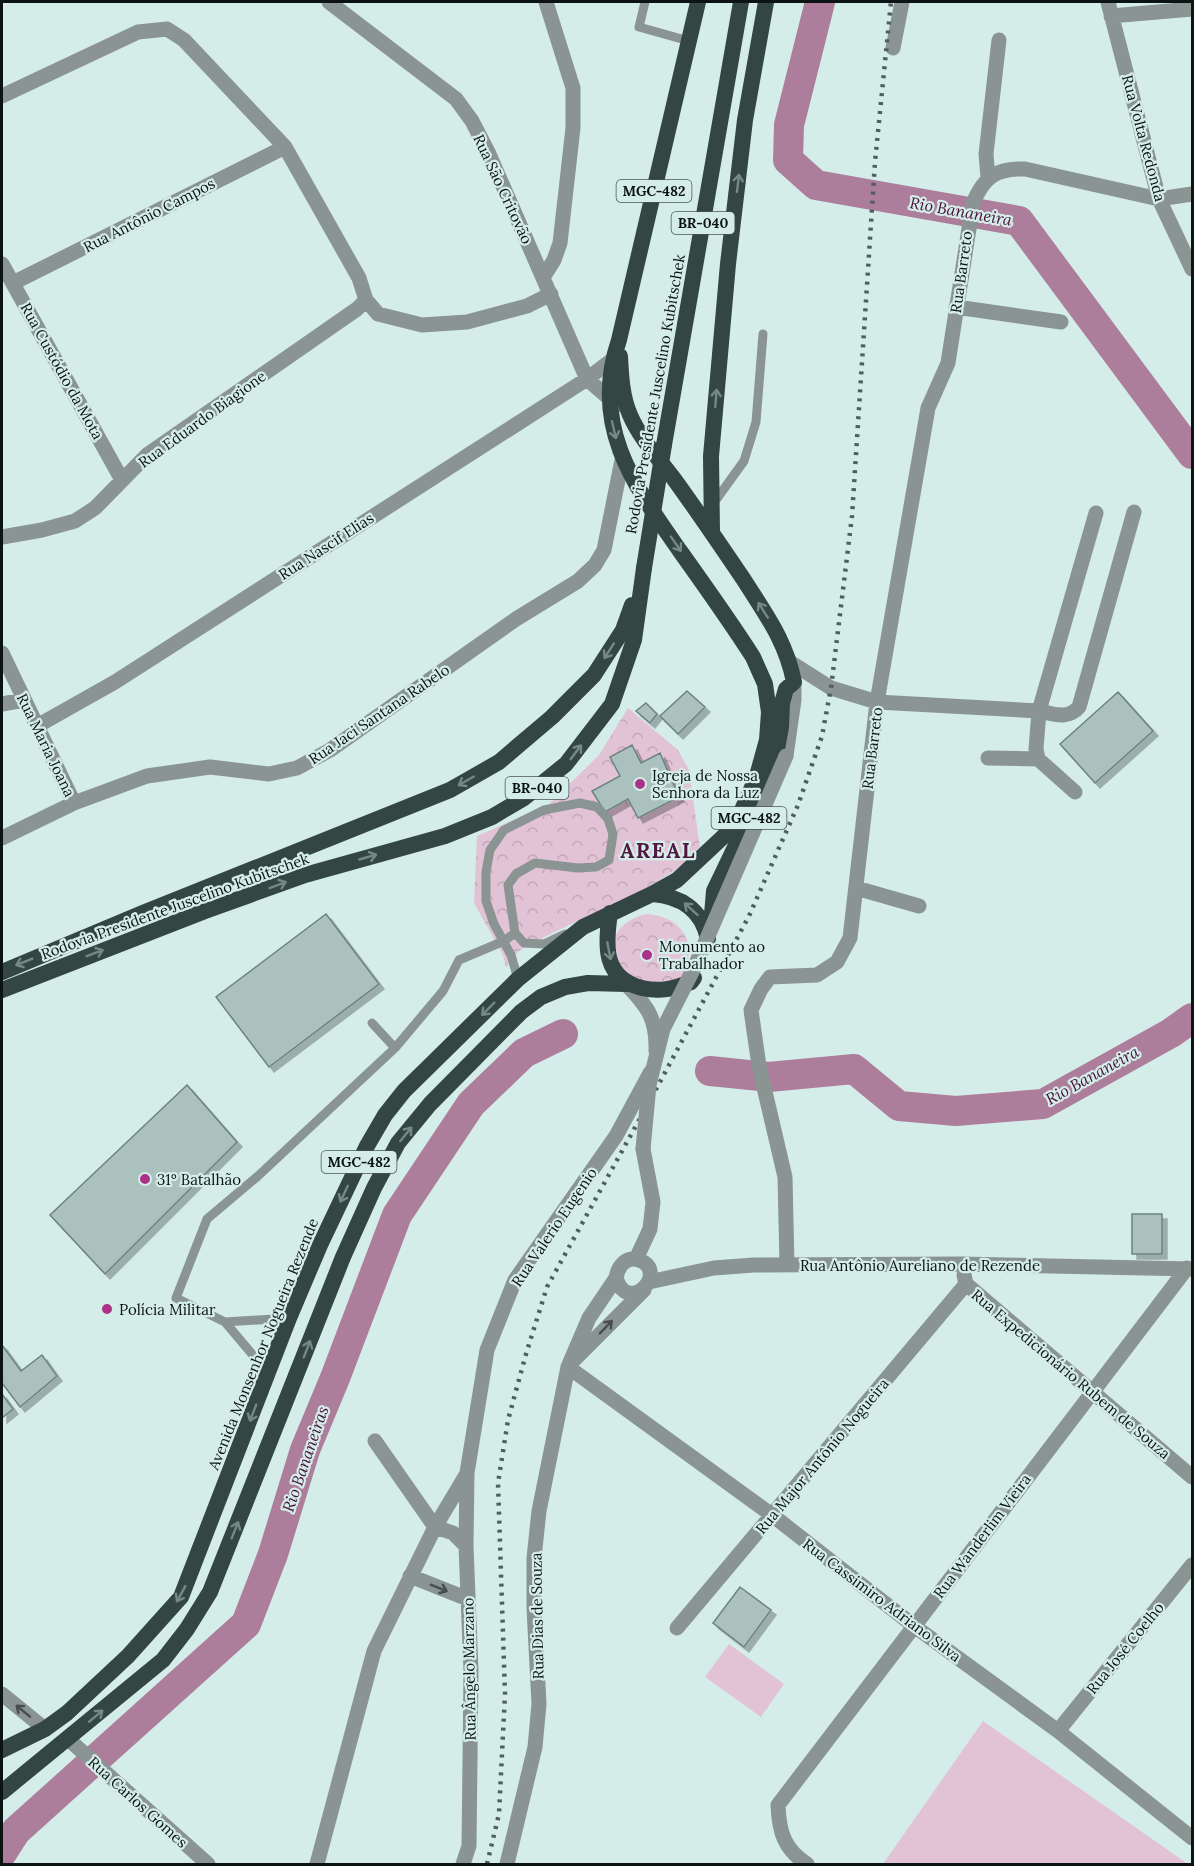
<svg xmlns="http://www.w3.org/2000/svg" width="1194" height="1866" font-family="Lora,serif">
	<style>
		.park { fill: url(#park-crowns) }
		.pitch { fill: #e2c3d6 }
		.lines { fill: none; stroke-linecap: round; stroke-linejoin: round }
		.river { stroke: #ad7e9c; stroke-width: 30 }
		.building { fill: #aac1be; stroke: #6d8380; stroke-width: 1.5; filter: url(#shadow) }
		.service { stroke: #8a9493; stroke-width: 9 }
		.minor { stroke: #8a9493; stroke-width: 15 }
		.trunk { stroke: #334643; stroke-width: 16 }
		.rail { stroke: #505e5c; stroke-width: 4.5; stroke-dasharray: 3 6; stroke-linecap: butt }
		.minor-bridge { stroke: #8a9493; stroke-width: 15 }
		.trunk-bridge { stroke: #334643; stroke-width: 16 }
		.oneway { stroke: #748985 }
		.oneway2 { stroke: #454e4d }
		.poi-dot { fill: #aa3289; stroke: #d5ede9; stroke-width: 2 }
		.labels { text-anchor: middle; dominant-baseline: central; stroke-width: 4.5; stroke-linejoin: round; paint-order: stroke }
		.shield { fill: #d5ede9; stroke: #485553; stroke-width: 1.5 }
		.shield-label { font-size: 14px; font-weight: bold; fill: #0c1413 }
		.street-label { font-size: 15px; fill: #0c1413; stroke: #d5ede9 }
		.poi-label { font-size: 15px; fill: #0c1413; stroke: #d5ede9; text-anchor: start }
		.water-label { font-size: 16px; font-style: italic; fill: #480e38; stroke: #d5ede9 }
		.district-label { font-size: 21px; font-weight: bold; letter-spacing: 1.5px; fill: #501740; stroke: #d5ede9 }
	</style>
	<defs>
		<pattern id="park-crowns" width="20" height="18" patternUnits="userSpaceOnUse" patternTransform="scale(1.5)"><rect width="20" height="18" fill="#e2c3d6"/><path d="M2 6a3 3 0 1 1 6 0M12 15a3 3 0 1 1 6 0" fill="none" stroke="#c1a7b7"/></pattern>
		<filter id="shadow"><feDropShadow dx="5" dy="5" stdDeviation="0" flood-color="#0004"/></filter>
	</defs>
	<rect width="100%" height="100%" fill="#d5ede9"/>
	<path class="park" d="M628,708L678,750L689,770L700,847L681,866L648,888L546,936L519,951L506,967L503,955L474,903L477,836L548,805L599,755Z
		M646,914C688,916 702,954 675,985L624,982C621,972 611,955 612,945C615,927 631,918 646,914Z"/>
	<path class="pitch" d="M729,1644L784,1684L761,1717L705,1677Z
		M983,1721L1188,1864H883Z"/>
	<g class="lines">
		<path class="river" d="M820,2L789,125L788,160L816,185L1019,221L1192,454
			M710,1071L769,1077L854,1069L899,1106L956,1111L1043,1104L1171,1033L1192,1018
			M2,1853L16,1831L246,1624L273,1554L305,1450L335,1378L397,1215L471,1104L524,1053L563,1034"/>
	</g>
	<path class="building" d="M687,691L705,707L678,734L660,716Z
		M1118,692L1153,731L1095,783L1060,744Z
		M646,703L657,714L650,723L636,711Z
		M632,745L641,763L660,753L679,797L638,818L628,799L605,812L592,791L620,776L610,757Z
		M326,914L379,984L269,1067L216,997Z
		M187,1085L237,1142L105,1274L50,1215Z
		M1132,1214H1162V1254H1132Z
		M2,1345L21,1371L42,1355L57,1376L20,1407L2,1383Z
		M2,1394L13,1409L2,1418Z
		M740,1587L771,1610L744,1647L713,1623Z"/>
	<g class="lines">
		<path class="service" d="M645,2L639,27L689,41
			M713,504L744,461L756,422L763,334
			M518,979L511,955L494,924L486,901V872L490,850L504,830L544,810L580,803L597,807L608,819L613,834L609,860L596,867L578,868L535,863L516,874L508,885L515,933L524,943L544,944L565,934
			M372,1023L395,1048
			M225,1322L176,1298L207,1219L258,1176L395,1048L443,991L459,960L504,941L515,933
			M268,1373L225,1322L289,1318"/>
		<path class="minor" d="M329,2L456,99L472,121L489,154L587,379L617,405
			M1108,2L1159,199L1192,269
			M1111,16L1192,9
			M893,48L902,2
			M2,96L138,32L167,29L184,40L285,147L359,278L366,300L378,314L422,325L467,322L527,306L551,294
			M988,178L986,154L999,40
			M2,264L122,480
			M544,276L554,260L560,243L573,128V88L546,2
			M13,283L285,147
			M956,307L1061,322
			M2,537L42,530L75,521L95,508L147,455L357,309L366,300
			M2,653L74,803
			M790,662L831,688L877,702L1039,711C1053,714 1068,720 1079,707L1134,512
			M2,704L24,700
			M37,726L115,682L587,379L612,360
			M786,756L794,700V682
			M988,758L1038,759
			M1075,792L1038,759L1036,749L1039,711L1096,513
			M2,838L74,803L147,776L210,767L269,774L297,768L330,750L516,619L578,581L595,565L604,550L622,460
			M856,888L919,906
			M626,984C647,1006 657,1018 656,1051
			M636,1259L650,1229L653,1202L643,1149
			M787,1265L785,1177L759,1066L751,1010L761,989L770,977L817,975L837,962L850,938L877,702L928,408L948,363L973,203C984,177 996,168 1025,169L1159,199L1192,194
			M964,1275L966,1284L1192,1477
			M649,1282L714,1268L754,1265L961,1264L1192,1269
			M574,1360L644,1290
			M568,1367L772,1515L914,1626L1058,1731L1192,1838
			M375,1441L435,1527L453,1533L466,1546
			M410,1576L468,1599
			M677,1628L966,1284
			M2,1694L45,1729
			M1058,1731L1192,1565
			M68,1739L208,1864
			M317,1864L374,1651L435,1527L466,1475
			M463,1864L469,1846L471,1671L466,1546L467,1473L487,1350L515,1280L616,1136L650,1073
			M507,1864L535,1747L539,1704L534,1608V1558L539,1511L568,1367L589,1318L616,1278C618,1266 626,1256 639,1260C670,1271 629,1317 616,1278
			M807,1864C784,1849 779,1832 778,1805L1187,1268"/>
		<path class="trunk" d="M620,356C621,376 622,397 630,415C640,438 658,458 674,479C698,512 721,546 744,580C766,615 786,641 794,682L786,689L782,703L781,727L774,766L714,891L711,926
			M664,445L741,2
			M712,532L711,456L728,264L745,120L766,2
			M652,894C681,896 702,910 708,939
			M610,913C605,946 603,978 642,988C660,992 674,989 691,982L694,978
			M2,972L143,913L450,790L499,762L552,717L594,675L623,630L632,605
			M2,990L205,911L305,875L445,836L492,817L524,798L566,764L612,704L634,640L644,568
			M2,1750L45,1729L67,1713L128,1656L181,1597L289,1318L320,1245L367,1146L385,1115L404,1091L518,979L583,927L652,894L677,880L724,836L742,810L757,776L767,740L769,712L765,684L753,657C730,621 705,586 680,551C633,484 590,425 619,340L698,2
			M2,1792L163,1660L187,1629L210,1592L343,1257L374,1188L398,1143L430,1104L521,1012L541,997L565,987L588,983L626,984"/>
		<path class="rail" d="M487,1864L499,1814L505,1694L498,1483L508,1420L526,1354L547,1287L654,1093L749,916L798,805L822,736L831,688L852,516L875,162L891,2"/>
		<path class="minor-bridge" d="M643,1149L649,1085L663,1029L695,966L786,756"/>
		<path class="trunk-bridge" d="M644,568L664,445"/>
	</g>
	<defs><path id="oneway-shaft" d="M-6 0H5M1.5-3L5.5 0L1.5 3" fill="none" stroke-width="1.6" stroke-linecap="round" stroke-linejoin="round" transform="scale(1.5)"/></defs>
	<g class="oneway">
		<use href="#oneway-shaft" transform="translate(738 183) rotate(-83)"/>
		<use href="#oneway-shaft" transform="translate(716 398) rotate(-85)"/>
		<use href="#oneway-shaft" transform="translate(614 430) rotate(77)"/>
		<use href="#oneway-shaft" transform="translate(676 544) rotate(55)"/>
		<use href="#oneway-shaft" transform="translate(763 610) rotate(-122)"/>
		<use href="#oneway-shaft" transform="translate(609 651) rotate(123)"/>
		<use href="#oneway-shaft" transform="translate(576 752) rotate(-53)"/>
		<use href="#oneway-shaft" transform="translate(466 781) rotate(150)"/>
		<use href="#oneway-shaft" transform="translate(368 857) rotate(-16)"/>
		<use href="#oneway-shaft" transform="translate(278 885) rotate(-20)"/>
		<use href="#oneway-shaft" transform="translate(691 909) rotate(-138)"/>
		<use href="#oneway-shaft" transform="translate(609 951) rotate(79)"/>
		<use href="#oneway-shaft" transform="translate(95 953) rotate(-21)"/>
		<use href="#oneway-shaft" transform="translate(24 962) rotate(158)"/>
		<use href="#oneway-shaft" transform="translate(488 1009) rotate(135)"/>
		<use href="#oneway-shaft" transform="translate(406 1134) rotate(-51)"/>
		<use href="#oneway-shaft" transform="translate(344 1194) rotate(115)"/>
		<use href="#oneway-shaft" transform="translate(307 1349) rotate(-69)"/>
		<use href="#oneway-shaft" transform="translate(253 1413) rotate(111)"/>
		<use href="#oneway-shaft" transform="translate(235 1530) rotate(-68)"/>
		<use href="#oneway-shaft" transform="translate(181 1594) rotate(119)"/>
		<use href="#oneway-shaft" transform="translate(96 1716) rotate(-40)"/>
	</g>
	<g class="oneway2">
		<use href="#oneway-shaft" transform="translate(606 1327) rotate(-46)"/>
		<use href="#oneway-shaft" transform="translate(439 1588) rotate(22)"/>
		<use href="#oneway-shaft" transform="translate(23 1711) rotate(-141)"/>
	</g>
	<g class="poi-dot">
		<circle cx="640" cy="784" r="6"/>
		<circle cx="647" cy="955" r="6"/>
		<circle cx="145" cy="1179" r="6"/>
		<circle cx="107" cy="1309" r="6"/>
	</g>
	<g class="labels">
		<g class="shield">
			<rect x="616.5" y="180" width="75" height="22" rx="4.5"/>
			<rect x="671.5" y="212" width="63" height="22" rx="4.5"/>
			<rect x="505.5" y="777" width="63" height="22" rx="4.5"/>
			<rect x="711.5" y="807" width="75" height="22" rx="4.5"/>
			<rect x="321.5" y="1151" width="75" height="22" rx="4.5"/>
		</g>
		<g class="shield-label">
			<text x="654" y="191">MGC-482</text>
			<text x="703" y="223">BR-040</text>
			<text x="537" y="788">BR-040</text>
			<text x="749" y="818">MGC-482</text>
			<text x="359" y="1162">MGC-482</text>
		</g>
		<g class="street-label">
			<text transform="translate(1144 138) rotate(75)">Rua Volta Redonda</text>
			<text transform="translate(503 189) rotate(65)">Rua São Critovão</text>
			<text transform="translate(149 215) rotate(-27)">Rua Antônio Campos</text>
			<text transform="translate(961 272) rotate(-82)">Rua Barreto</text>
			<text transform="translate(62 371) rotate(61)">Rua Custódio da Mota</text>
			<text transform="translate(655 394) rotate(-80)">Rodovia Presidente Juscelino Kubitschek</text>
			<text transform="translate(202 419) rotate(-36)">Rua Eduardo Biagione</text>
			<text transform="translate(326 546) rotate(-33)">Rua Nascif Elias</text>
			<text transform="translate(379 714) rotate(-34)">Rua Jaci Santana Rabelo</text>
			<text transform="translate(46 745) rotate(64)">Rua Maria Joana</text>
			<text transform="translate(872 748) rotate(-83)">Rua Barreto</text>
			<text transform="translate(175 906) rotate(-20)">Rodovia Presidente Juscelino Kubitschek</text>
			<text transform="translate(554 1227) rotate(-56)">Rua Valerio Eugenio</text>
			<text x="920" y="1265">Rua Antônio Aureliano de Rezende</text>
			<text transform="translate(263 1344) rotate(-68)">Avenida Monsenhor Nogueira Rezende</text>
			<text transform="translate(1071 1374) rotate(40)">Rua Expedicionário Rubem de Souza</text>
			<text transform="translate(822 1456) rotate(-50)">Rua Major Antônio Nogueira</text>
			<text transform="translate(982 1536) rotate(-53)">Rua Wanderlim Vieira</text>
			<text transform="translate(882 1600) rotate(37)">Rua Cassimiro Adriano Silva</text>
			<text transform="translate(537 1616) rotate(-91)">Rua Dias de Souza</text>
			<text transform="translate(1125 1648) rotate(-51)">Rua José Coelho</text>
			<text transform="translate(469 1669) rotate(-91)">Rua Ângelo Marzano</text>
			<text transform="translate(138 1802) rotate(42)">Rua Carlos Gomes</text>
		</g>
		<g class="poi-label">
			<text x="652" y="775">Igreja de Nossa<tspan x="652" dy="17">Senhora da Luz</tspan></text>
			<text x="659" y="946">Monumento ao<tspan x="659" dy="17">Trabalhador</tspan></text>
			<text x="157" y="1179">31° Batalhão</text>
			<text x="119" y="1309">Polícia Militar</text>
		</g>
		<g class="water-label">
			<text transform="translate(961 211) rotate(10)">Rio Bananeira</text>
			<text transform="translate(1092 1075) rotate(-29)">Rio Bananeira</text>
			<text transform="translate(305 1459) rotate(-71)">Rio Bananeiras</text>
		</g>
		<g class="district-label">
			<text x="658" y="850">AREAL</text>
		</g>
	</g>
	<rect width="1194" height="1866" fill="none" stroke="#0c1413" stroke-width="6"/>
</svg>
